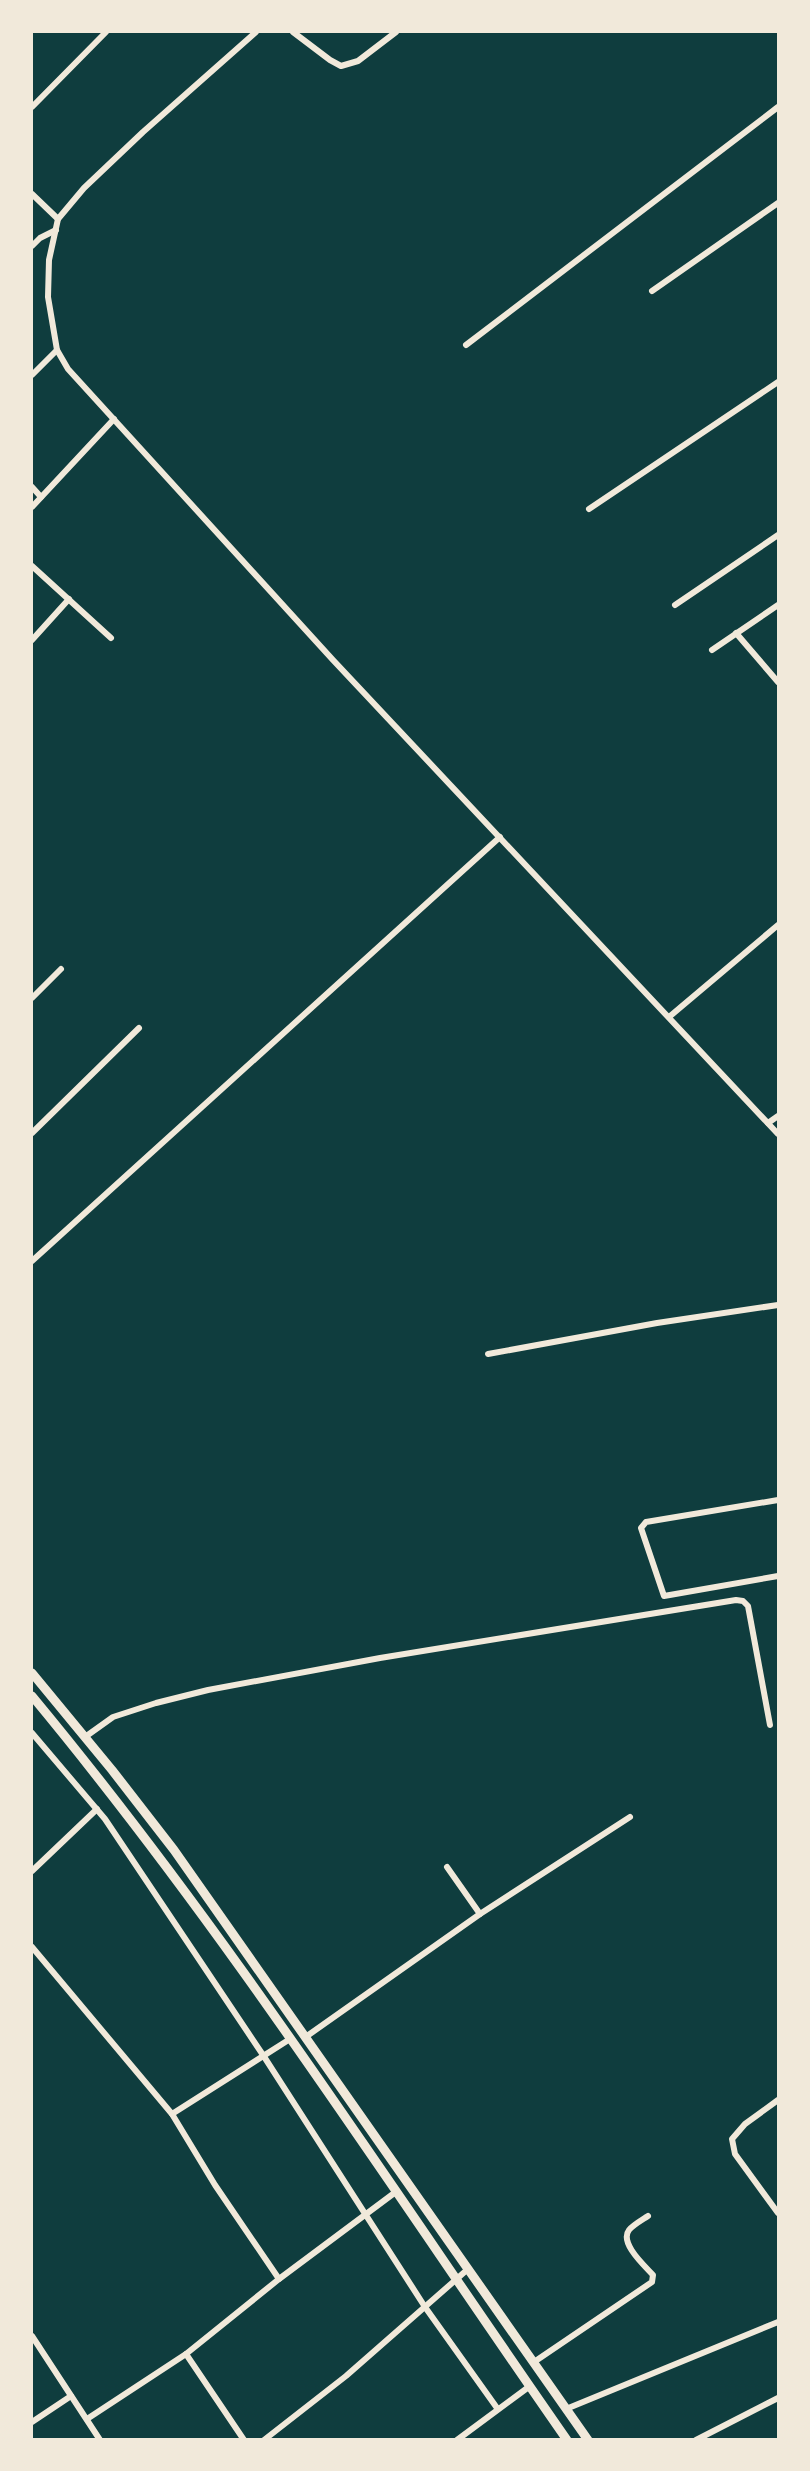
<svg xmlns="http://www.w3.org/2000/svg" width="810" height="2471" viewBox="0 0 810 2471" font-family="'PT Sans Narrow',sans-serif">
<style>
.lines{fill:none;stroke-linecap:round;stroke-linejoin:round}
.minor{stroke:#f1e9da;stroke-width:6}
.primary{stroke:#f1e9da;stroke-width:9}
</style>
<rect width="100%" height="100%" fill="#0f3d3e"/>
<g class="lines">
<g class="minor">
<path d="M256,32L143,132L84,188L58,219L49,260L48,297L57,350L68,369L333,660L778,1134"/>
<path d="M293,32L330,60L341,66L358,61L396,32"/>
<path d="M32,107L106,32"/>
<path d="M32,194L58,219"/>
<path d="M32,246L40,238L56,230"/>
<path d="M652,291L778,203"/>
<path d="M466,345L778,107"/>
<path d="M32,375L57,350"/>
<path d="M32,487L41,497"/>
<path d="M32,507L114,419"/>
<path d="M589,509L778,382"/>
<path d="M32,566L111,638"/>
<path d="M675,605L778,535"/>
<path d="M736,633L778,682"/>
<path d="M32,640L69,599"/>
<path d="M712,650L778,605"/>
<path d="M32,998L61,969"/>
<path d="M669,1017L778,925"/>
<path d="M768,1123L778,1116"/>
<path d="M32,1133L139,1028"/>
<path d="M32,1261L500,837"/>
<path d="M488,1354L657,1323L778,1305"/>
<path d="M778,1500L646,1522L641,1528L664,1596L778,1576"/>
<path d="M32,1733L105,1819L263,2055L425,2307L497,2408"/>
<path d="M85,1737L113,1717L156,1703L208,1690L380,1658L736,1600L743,1601L748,1606L770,1725"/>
<path d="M447,1867L480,1914"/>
<path d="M32,1871L97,1809"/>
<path d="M32,1947L172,2114L215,2185L279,2279"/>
<path d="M307,2036L480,1914L630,1817"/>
<path d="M778,2100L745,2124L732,2139L735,2154L778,2213"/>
<path d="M172,2114L290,2039"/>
<path d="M32,2336L100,2440"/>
<path d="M186,2354L244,2440"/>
<path d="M534,2362L652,2282L653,2275C645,2266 619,2243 629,2230C633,2225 642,2220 648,2216"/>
<path d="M566,2409L778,2322"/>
<path d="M87,2419L186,2354L279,2279L397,2191"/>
<path d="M32,2422L71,2396"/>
<path d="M264,2440L346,2376L468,2269"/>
<path d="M457,2440L530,2386"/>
<path d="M696,2440L778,2398"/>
</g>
<g class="primary">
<path d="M32,1673L112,1770L174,1850L588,2440"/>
<path d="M32,1696C227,1931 392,2189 567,2440"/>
</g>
</g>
<rect width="810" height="2471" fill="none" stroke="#f1e9da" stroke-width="66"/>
</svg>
